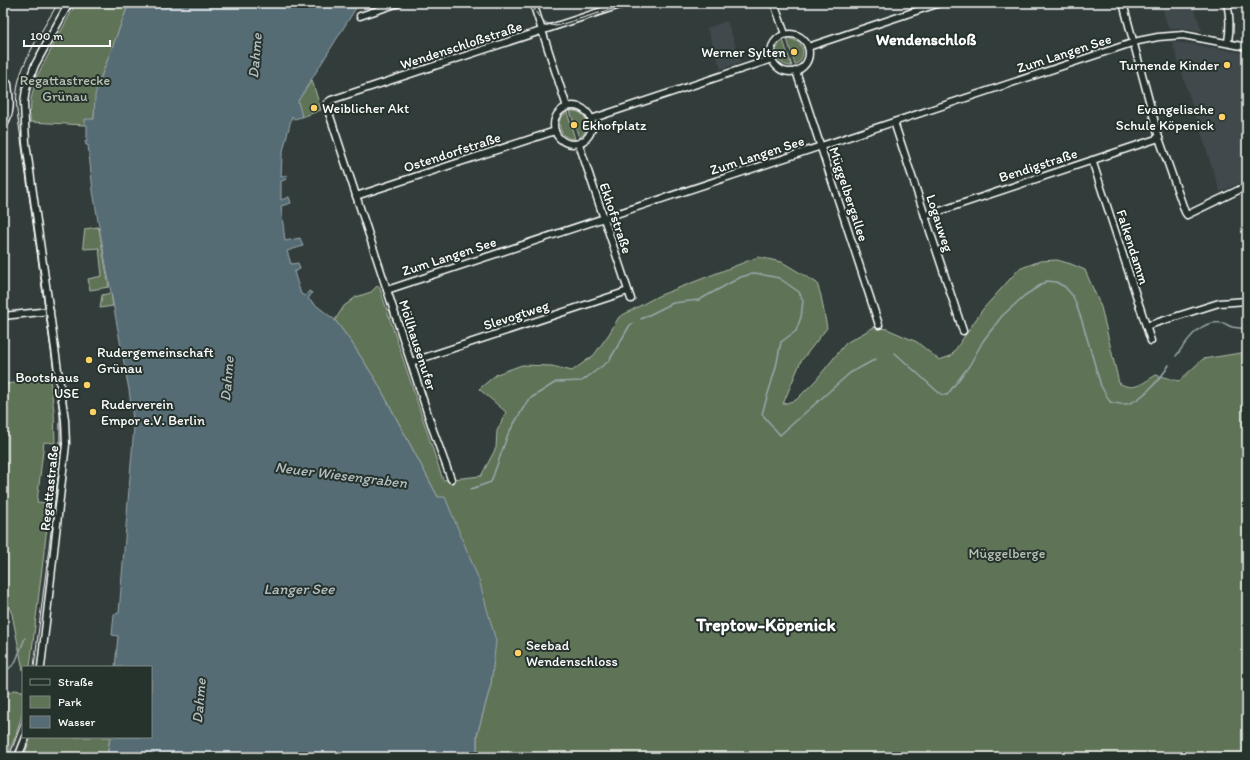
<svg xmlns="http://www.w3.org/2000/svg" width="1250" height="760" viewBox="0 0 1250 760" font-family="Itim,sans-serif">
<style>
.built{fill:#41494c}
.green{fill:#5f7356;stroke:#afb9aa}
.water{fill:#566c74;stroke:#9aa7ac}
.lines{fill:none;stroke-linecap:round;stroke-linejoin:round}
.stream{stroke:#9aa7ac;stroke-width:1.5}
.street-casing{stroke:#fff;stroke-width:9}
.street{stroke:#26332d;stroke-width:6}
.tram{stroke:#fff;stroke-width:1}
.poi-dot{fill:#ffd166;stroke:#26332d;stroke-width:1.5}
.labels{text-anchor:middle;stroke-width:4;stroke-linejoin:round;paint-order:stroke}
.street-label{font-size:14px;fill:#fff;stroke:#26332d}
.poi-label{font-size:14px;fill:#fff;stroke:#26332d;text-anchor:start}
.park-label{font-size:14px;fill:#b7c0b3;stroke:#26332d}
.water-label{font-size:15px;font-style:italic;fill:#b3bdc0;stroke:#26332d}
.quarter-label{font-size:16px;font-weight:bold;fill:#fff;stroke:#26332d}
.district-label{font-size:18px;font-weight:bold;fill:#fff;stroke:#26332d}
</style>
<rect width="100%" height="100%" fill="#323d3b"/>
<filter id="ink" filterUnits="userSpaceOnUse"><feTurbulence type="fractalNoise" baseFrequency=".025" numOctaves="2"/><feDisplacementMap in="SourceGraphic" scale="8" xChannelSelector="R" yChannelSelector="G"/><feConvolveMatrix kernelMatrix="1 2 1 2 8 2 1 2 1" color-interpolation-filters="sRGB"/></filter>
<g filter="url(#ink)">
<g class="built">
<path d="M1161,3H1192L1202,31L1183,28H1168Z"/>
<path d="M727,21L741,62L721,69L707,28Z"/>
<path d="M1172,42L1192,44L1247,54V180L1220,192Z"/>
</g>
<g class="green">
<path d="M76,3H129L98,85L95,104L94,119L85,121V125L30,122L31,99L37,76Z"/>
<path d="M787,39C803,38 809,57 795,65Z"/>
<path d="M783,40L792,66C776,66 771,49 783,40Z"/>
<path d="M312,80L321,110L302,117L297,102Z"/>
<path d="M570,111C587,109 593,129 579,138Z"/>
<path d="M567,112L575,139C563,139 558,130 560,118Z"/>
<path d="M97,227L99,229L109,287L90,290L88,279L102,276L99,248L84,249L83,244L85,229Z"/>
<path d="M758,257L782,262L817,283L821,296L827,328L801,361L783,404L796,400L816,380L846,343L874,327L887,329L917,342L939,360L951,356L983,309L1019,269L1040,261L1057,260L1071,264L1085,270L1101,307L1119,383C1135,392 1142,383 1156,375L1179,381L1203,359L1247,352V757H477V735L491,684L493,664L438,497L377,382L352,343L335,320L344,306L356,297L371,292L377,286H379L443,480L481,476L496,448L497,431L506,412L479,389L497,374L522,365L552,366L572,371L594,355L609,334L619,317L658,296Z"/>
<path d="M111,293L113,306L100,308L102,295Z"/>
<path d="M50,380L54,411L55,443L44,442L37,502L50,503L30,667H23V670L12,614L3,593V384Z"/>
<path d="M14,690L23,691V711L16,735L7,757H3V696Z"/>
<path d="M31,737H110L107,757H24Z"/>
</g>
<path class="water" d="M129,3H359L298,101L302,117L294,119L292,116L282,155L281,177L286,175L287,179L281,181V200L289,197L291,203L281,206L285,241L300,238L303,246L287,251L291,264L298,263L300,269L294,272L301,294L305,296L309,291L312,293L308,299L335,320L352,343L377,382L438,497H445L479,580L496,641L491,684L477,735V757H107L110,737H151V667H115L118,636L112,635L114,614L119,613L134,427L129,390L99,227L93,191L88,145H86L85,141H87V125H85V119H94L95,95L98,85Z"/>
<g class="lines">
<g class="stream">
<path d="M641,319L673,303L699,300L741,277L755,273L779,278L799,292L803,301L801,317L796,331L781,342L776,367L762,414L780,435L850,373L876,359"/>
<path d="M895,353L938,392L943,395H947L969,366L983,341L1002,316L1024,296L1047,281L1056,282L1065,287L1073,296L1082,321L1101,386L1110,402C1115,403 1121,405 1125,404C1139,404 1162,377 1169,365"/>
<path d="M1176,356C1187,341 1200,319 1223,323C1226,324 1229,326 1232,327C1237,328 1242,328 1247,329"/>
<path d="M471,489L491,482L508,434L528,400L556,382L582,381L609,361L630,325L633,323"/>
<path d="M3,674L15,663L25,638"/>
</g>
<g class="street-casing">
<g id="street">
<path d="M533,3L567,107"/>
<path d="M774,3L785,34"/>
<path d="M1123,3L1159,138L1185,212L1187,215L1247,186"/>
<path d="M1227,3C1230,16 1230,30 1228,42"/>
<path d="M360,16L399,3"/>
<circle cx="790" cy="53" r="19"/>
<path d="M808,47L940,3"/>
<path d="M796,71L879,325"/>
<path d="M3,80L8,84C10,102 12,110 3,127"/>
<circle cx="573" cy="125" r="19"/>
<path d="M591,119L772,59"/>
<path d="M894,122L963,331"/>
<path d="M579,144L631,299"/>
<path d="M1092,160L1151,341"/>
<path d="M356,196L555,131"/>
<path d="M925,216L1159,138"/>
<path d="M387,290L1138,41L1158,37L1183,35L1247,47"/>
<path d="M3,316L50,311"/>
<path d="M1146,326L1219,303L1247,301"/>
<path d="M411,362L628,291"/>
<path d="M451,479L433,430L328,110L327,103L331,100L626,3"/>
<path d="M41,667L66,444L65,420L26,143L24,103L26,89L35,65L69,3"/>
<path d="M18,757L26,737"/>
</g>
</g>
<use href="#street" class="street"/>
<g class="tram">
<path d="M532,3C537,16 541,24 556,26L632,3"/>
<path d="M34,667L60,460V414L18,118C16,106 16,95 18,84C23,59 45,26 58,3"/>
<path d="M9,757L23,719"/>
</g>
</g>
</g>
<g class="poi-dot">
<circle cx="794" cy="52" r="4"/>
<circle cx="1227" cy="65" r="4"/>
<circle cx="314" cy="108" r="4"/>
<circle cx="1222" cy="117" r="4"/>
<circle cx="574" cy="125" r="4"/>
<circle cx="89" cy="360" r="4"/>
<circle cx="87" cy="385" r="4"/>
<circle cx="93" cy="412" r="4"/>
<circle cx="518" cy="653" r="4"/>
</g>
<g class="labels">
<g class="street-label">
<text transform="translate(461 45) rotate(-18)" y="5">Wendenschloßstraße</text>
<text transform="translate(1064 53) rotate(-18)" y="5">Zum Langen See</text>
<text transform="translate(452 152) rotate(-18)" y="5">Ostendorfstraße</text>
<text transform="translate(757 155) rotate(-18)" y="5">Zum Langen See</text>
<text transform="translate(1038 165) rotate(-18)" y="5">Bendigstraße</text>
<text transform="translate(849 194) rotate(72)" y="5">Müggelbergallee</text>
<text transform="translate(616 218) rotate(71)" y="5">Ekhofstraße</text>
<text transform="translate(940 223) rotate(72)" y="5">Logauweg</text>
<text transform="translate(1133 247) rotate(72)" y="5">Falkendamm</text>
<text transform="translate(449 256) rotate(-18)" y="5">Zum Langen See</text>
<text transform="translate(516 315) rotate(-18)" y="5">Slevogtweg</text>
<text transform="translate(418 345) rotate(72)" y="5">Möllhausenufer</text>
<text transform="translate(49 488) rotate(-84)" y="5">Regattastraße</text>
</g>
<g class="poi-label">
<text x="786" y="57" text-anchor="end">Werner Sylten</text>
<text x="1219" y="70" text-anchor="end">Turnende Kinder</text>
<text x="322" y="113">Weiblicher Akt</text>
<text x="1214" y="114" text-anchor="end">Evangelische<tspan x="1214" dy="16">Schule Köpenick</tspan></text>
<text x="582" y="130">Ekhofplatz</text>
<text x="97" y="357">Rudergemeinschaft<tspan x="97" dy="16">Grünau</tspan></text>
<text x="79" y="382" text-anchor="end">Bootshaus<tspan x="79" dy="16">USE</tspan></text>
<text x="101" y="409">Ruderverein<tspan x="101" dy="16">Empor e.V. Berlin</tspan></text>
<text x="526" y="650">Seebad<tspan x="526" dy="16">Wendenschloss</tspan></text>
</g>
<g class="park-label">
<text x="65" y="85">Regattastrecke<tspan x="65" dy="16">Grünau</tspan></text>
<text x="1007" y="558">Müggelberge</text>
</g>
<g class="water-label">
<text transform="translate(255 56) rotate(-85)" y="5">Dahme</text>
<text transform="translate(227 379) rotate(-85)" y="5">Dahme</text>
<text transform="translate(341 475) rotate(7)" y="5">Neuer Wiesengraben</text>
<text x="299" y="594">Langer See</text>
<text transform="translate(199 701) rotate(-85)" y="5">Dahme</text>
</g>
<g class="quarter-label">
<text x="926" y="45">Wendenschloß</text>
</g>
<g class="district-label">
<text x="766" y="631">Treptow-Köpenick</text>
</g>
</g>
<rect width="1250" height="760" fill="none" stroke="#26332d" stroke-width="16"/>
<rect x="8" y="8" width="1234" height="744" fill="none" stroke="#fff" stroke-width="1.5" filter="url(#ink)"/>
<rect x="22" y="666" width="130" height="72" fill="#26332d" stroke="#7d8581"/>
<rect x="30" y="679" width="20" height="6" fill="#26332d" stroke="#7d8581"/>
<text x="58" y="686" font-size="12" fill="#ffffff">Straße</text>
<rect x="30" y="696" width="20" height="12" fill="#5f7356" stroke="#7d8581"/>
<text x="58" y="706" font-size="12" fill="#ffffff">Park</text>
<rect x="30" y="716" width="20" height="12" fill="#566c74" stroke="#7d8581"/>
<text x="58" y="726" font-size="12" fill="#ffffff">Wasser</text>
<path d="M24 40v6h86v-6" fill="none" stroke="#ffffff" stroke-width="2"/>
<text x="30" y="40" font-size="12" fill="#ffffff" stroke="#26332d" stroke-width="3" paint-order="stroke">100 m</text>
</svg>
